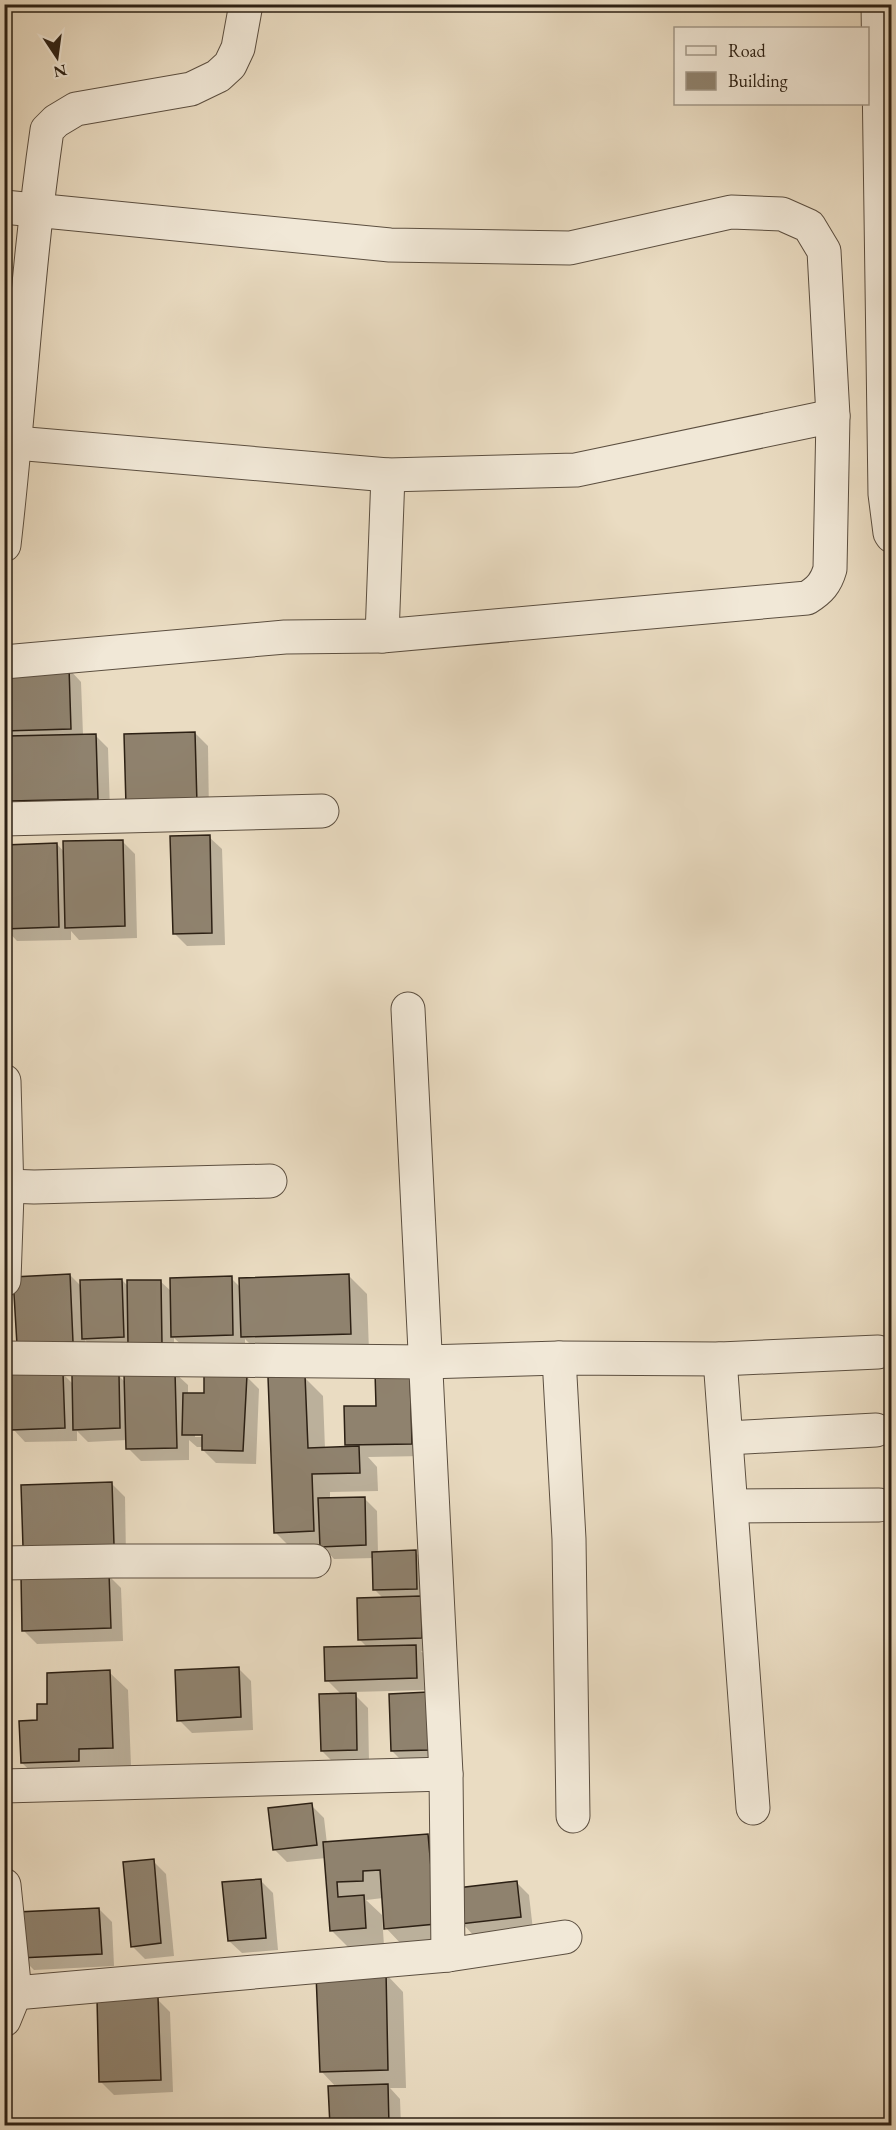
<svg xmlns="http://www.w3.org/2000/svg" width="896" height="2130" viewBox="0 0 896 2130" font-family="'EB Garamond',serif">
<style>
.shadow{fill:#0003;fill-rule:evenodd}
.building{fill:#8f826e;stroke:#2c2014;stroke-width:1.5}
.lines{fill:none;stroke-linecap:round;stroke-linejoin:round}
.minor-casing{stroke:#5c4f40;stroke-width:35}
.minor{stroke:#f1e8d7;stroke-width:33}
</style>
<rect width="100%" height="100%" fill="#eadcc2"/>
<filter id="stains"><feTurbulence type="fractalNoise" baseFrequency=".00333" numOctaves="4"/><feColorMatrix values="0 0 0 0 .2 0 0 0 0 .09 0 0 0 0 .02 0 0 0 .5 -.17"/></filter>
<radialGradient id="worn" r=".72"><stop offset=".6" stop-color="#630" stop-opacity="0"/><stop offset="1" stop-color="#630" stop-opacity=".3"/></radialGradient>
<g class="shadow">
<path d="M69,669L81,682L83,735H95L108,748L110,811L24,813L12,800L13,738L5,730Z"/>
<path d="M195,733L208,746L209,816L141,818Z"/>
<path d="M209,837L222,849L225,945L187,946L174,933Z"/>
<path d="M122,841L135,854L137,938L79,940L71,931V940L17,941L5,928L57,844L65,853Z"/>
<path d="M70,1275L82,1287L122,1280L129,1287L160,1281L172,1292L231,1278L241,1288L349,1276L367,1294L369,1352L261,1355L245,1339V1348L186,1349L174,1338V1356L96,1351L85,1340L86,1355L31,1357Z"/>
<path d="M175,1373L188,1385V1394L205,1395L246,1376L259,1389L256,1464L216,1463L203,1450V1447H197L189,1440V1460L141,1461L128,1448L127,1440L88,1442L77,1431V1441L25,1442L13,1429L63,1374L74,1385L119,1376L126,1383ZM195,1434H209V1437H195Z"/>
<path d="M409,1373L424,1456L368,1457L377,1467L378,1491L330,1492V1499L364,1498L377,1511L378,1553L415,1552L428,1565L434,1650L421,1651L429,1659V1690L352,1692L368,1708L369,1763L335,1764L322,1751L342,1695L327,1680L367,1647L359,1639L384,1599L375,1590L374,1558L334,1559L325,1549L294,1551L275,1532L304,1377L323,1396L325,1449L350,1448L346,1445Z"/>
<path d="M112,1484L125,1497L126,1557L23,1486Z"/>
<path d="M108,1575L121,1588L123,1641L37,1644L24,1631Z"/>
<path d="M238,1668L251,1681L253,1730L192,1733L179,1720Z"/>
<path d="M109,1672L128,1690L131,1766L41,1781L22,1763L39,1722L49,1705Z"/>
<path d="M427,1694L442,1762L405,1764L392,1751Z"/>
<path d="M311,1805L324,1818L327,1844L428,1835L446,1854L454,1942L404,1947L386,1928L383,1898L366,1900L382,1915L384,1946L350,1949L331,1930L326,1858L287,1862L275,1850Z"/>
<path d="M153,1861L166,1874L174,1956L145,1959L132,1946Z"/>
<path d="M260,1880L273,1893L278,1950L242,1953L229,1941Z"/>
<path d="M516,1882L529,1895L533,1930L474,1936L462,1923Z"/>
<path d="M99,1909L112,1922L114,1966L34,1970L21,1957Z"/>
<path d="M385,1973L403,1992L406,2088H390L400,2099L401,2126H331L337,2088L321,2071Z"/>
<path d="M157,1999L170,2012L173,2092L114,2095L101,2082Z"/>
</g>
<g class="building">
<path d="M69,667L71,729L4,731V670Z"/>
<path d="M195,732L197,804L126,806L124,734Z"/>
<path d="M96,734L98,799L10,801L8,736Z"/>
<path d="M210,835L212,933L173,934L170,836Z"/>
<path d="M123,840L125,926L65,928L63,841Z"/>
<path d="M57,843L59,927L4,929V845Z"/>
<path d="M70,1274L73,1342L17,1345L13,1277Z"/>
<path d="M349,1274L351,1334L241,1337L239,1278Z"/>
<path d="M232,1276L233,1335L171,1337L170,1278Z"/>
<path d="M122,1279L124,1337L82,1339L80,1280Z"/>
<path d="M127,1280H161L162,1344L128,1345Z"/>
<path d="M175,1371L177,1448L126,1449L124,1373Z"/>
<path d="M410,1371L412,1444L345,1445L344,1406H376L375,1372Z"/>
<path d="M63,1373L65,1428L11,1430L10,1374Z"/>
<path d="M204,1373L247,1375L243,1451L202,1450V1435H182L183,1393H204Z"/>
<path d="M119,1374L120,1428L73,1430L72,1375Z"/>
<path d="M305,1375L308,1448L359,1446L360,1473L312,1474L314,1531L274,1533L268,1377Z"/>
<path d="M112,1482L114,1545L23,1547L21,1485Z"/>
<path d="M365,1497L366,1545L320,1547L318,1498Z"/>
<path d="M416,1550L417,1589L373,1590L372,1552Z"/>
<path d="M109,1573L111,1628L22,1631L21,1576Z"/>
<path d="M421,1596L422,1638L358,1640L357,1598Z"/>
<path d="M416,1645L417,1678L325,1681L324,1647Z"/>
<path d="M239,1667L241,1717L177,1721L175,1670Z"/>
<path d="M110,1670L113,1748L79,1749V1761L21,1763L19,1721L37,1720V1704H47V1673Z"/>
<path d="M428,1692L430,1750L391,1751L389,1694Z"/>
<path d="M356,1693L357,1750L321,1751L319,1694Z"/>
<path d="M312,1803L317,1845L273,1850L268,1808Z"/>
<path d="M428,1834L436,1924L384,1929L380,1870L363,1871V1881L337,1882L338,1897L364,1895L366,1928L330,1931L323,1842Z"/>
<path d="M154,1859L161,1943L131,1947L123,1862Z"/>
<path d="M261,1879L266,1938L228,1941L222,1882Z"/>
<path d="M517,1881L521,1917L460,1924L457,1888Z"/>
<path d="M99,1908L102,1954L20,1958L17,1912Z"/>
<path d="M386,1971L388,2070L320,2072L316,1974Z"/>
<path d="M158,1997L161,2080L99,2082L97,1999Z"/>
<path d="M388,2084L389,2126H330L328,2086Z"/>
</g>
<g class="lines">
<g class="minor-casing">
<g id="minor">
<path d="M878,4L885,494L890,533L892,536"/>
<path d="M4,207L390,245L570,248L731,212L782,214L809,226L824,251L833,416L830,569C826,583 820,590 807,598L382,636L285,637L4,662"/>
<path d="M4,442L388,475L576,470L833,416"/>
<path d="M4,545C20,407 27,268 47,130L56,121L76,109L191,89L218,76L230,65L238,48L246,4"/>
<path d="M382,636L388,475"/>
<path d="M4,819L322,811"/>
<path d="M408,1009L446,1774L448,1955"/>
<path d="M4,1081L7,1194L4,1280"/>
<path d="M7,1186L34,1187L270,1181"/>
<path d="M4,1358L426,1362L559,1358L720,1359L878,1352"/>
<path d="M559,1358L569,1539L573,1816"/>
<path d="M720,1359L753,1808"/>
<path d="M727,1438L876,1430"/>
<path d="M732,1506L879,1505"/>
<path d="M4,1563L113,1561H314"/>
<path d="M4,1786L446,1774"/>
<path d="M4,1885L15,1993L4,2020"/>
<path d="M15,1993L448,1955L565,1937"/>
</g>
</g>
<use href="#minor" class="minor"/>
</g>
<rect width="896" height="2130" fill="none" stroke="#eadcc2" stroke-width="24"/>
<rect x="6" y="6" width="884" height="2118" fill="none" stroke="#2c2014" stroke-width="3"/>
<rect x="12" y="12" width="872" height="2106" fill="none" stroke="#2c2014" stroke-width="1.5"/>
<rect x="674" y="27" width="195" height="78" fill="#f1e8d7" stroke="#a29889" stroke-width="1.5"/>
<rect x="686" y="46" width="30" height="9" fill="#f1e8d7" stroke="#a29889" stroke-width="1.5"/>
<text x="728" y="57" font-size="18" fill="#2c2014">Road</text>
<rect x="686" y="72" width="30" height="18" fill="#8f826e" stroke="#a29889" stroke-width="1.5"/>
<text x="728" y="87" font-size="18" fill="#2c2014">Building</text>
<g transform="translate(57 57) rotate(167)" stroke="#f1e8d7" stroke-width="4.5" paint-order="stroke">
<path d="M0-4.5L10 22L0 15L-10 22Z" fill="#2c2014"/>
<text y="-9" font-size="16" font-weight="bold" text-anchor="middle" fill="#2c2014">N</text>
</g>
<rect width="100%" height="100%" filter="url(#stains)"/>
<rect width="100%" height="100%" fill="url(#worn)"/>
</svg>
